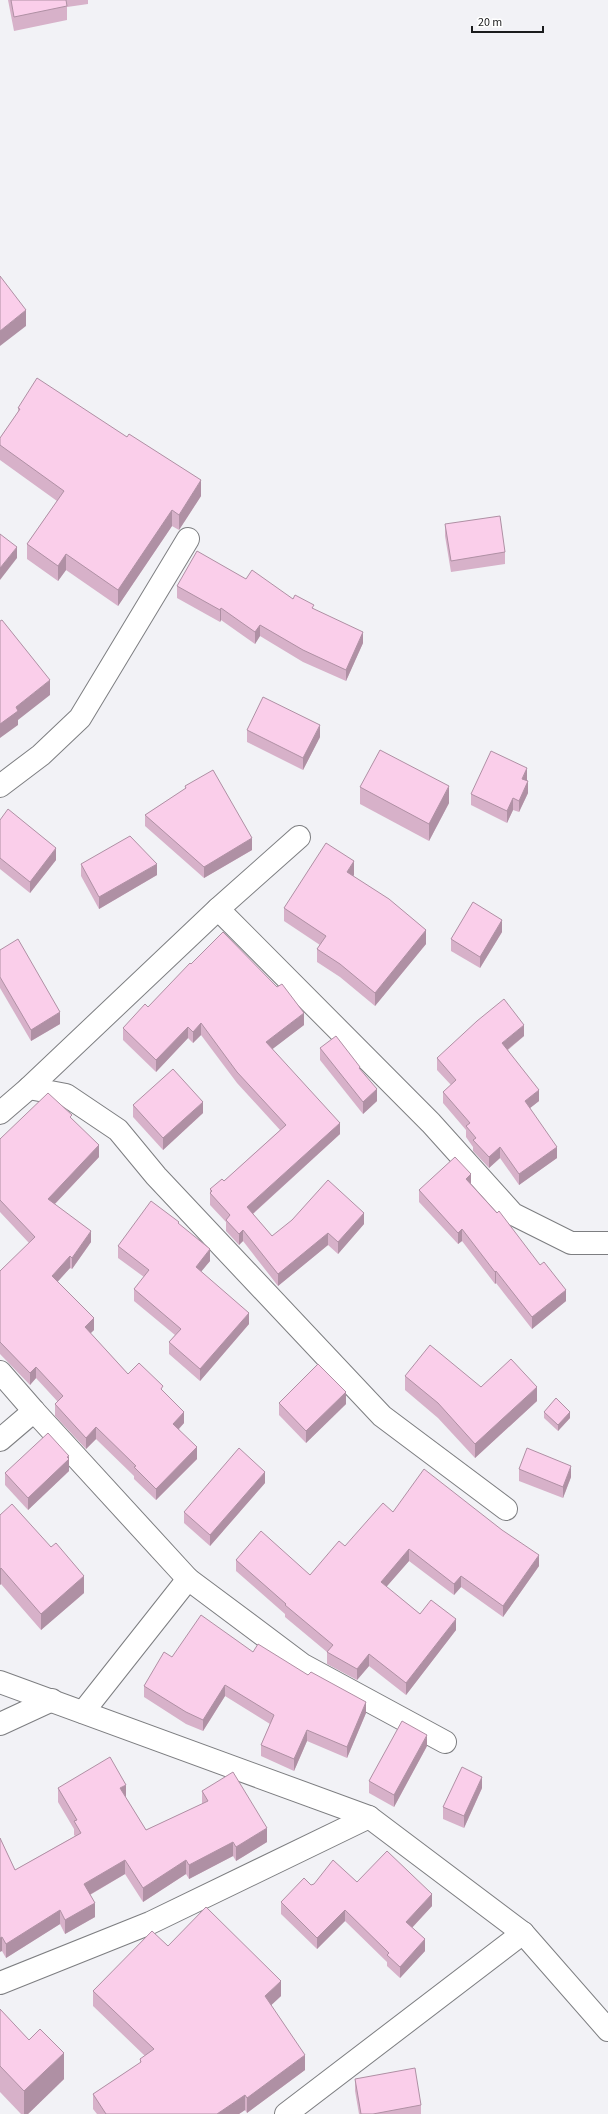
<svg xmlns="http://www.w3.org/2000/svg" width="608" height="2114" viewBox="0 0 608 2114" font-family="'Source Sans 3',sans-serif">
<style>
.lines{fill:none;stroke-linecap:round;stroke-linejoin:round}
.street-casing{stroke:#7d7e81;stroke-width:24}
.street{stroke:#fff;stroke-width:22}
.wall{fill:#d7b1c9}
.shaded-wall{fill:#af90a4}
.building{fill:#faceea;stroke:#af90a4}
</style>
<rect width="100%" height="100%" fill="#f2f2f6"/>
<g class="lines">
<g class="street-casing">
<g id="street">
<path d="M0,786L41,755L80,718L188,539"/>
<path d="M218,909L431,1123L513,1214L571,1243H608"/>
<path d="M29,1088L66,1095L118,1130L156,1176L382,1416L506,1509"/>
<path d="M0,1113L29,1088L218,909L299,837"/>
<path d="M0,1372L34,1411L188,1579L303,1665L445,1742"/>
<path d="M0,1440L34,1411"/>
<path d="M0,1682L369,1817L523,1933L608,2030"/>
<path d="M83,1712L188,1579"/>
<path d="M0,1724L52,1700"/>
<path d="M0,1983L150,1923L369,1817"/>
<path d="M286,2114L523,1933"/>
</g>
</g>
<use href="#street" class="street"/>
</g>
<g class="wall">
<path d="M8,0H88V4L67,7V20L14,31Z"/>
<path d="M18,408L201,496L179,530L172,526L118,606L66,570L58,581L27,559V544L57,501L0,460V438L18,412Z"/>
<path d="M445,524L505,552V564L451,572L445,536Z"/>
<path d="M246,579L293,599L314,609L363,643L346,681L303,662L260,636L255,644L221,620L220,622L177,598V586Z"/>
<path d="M247,730L320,737L303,770L247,742Z"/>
<path d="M527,780V781L528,793L519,812L513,810L507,823L471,805V794Z"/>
<path d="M185,786L252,850L204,878L145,826V815L185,789Z"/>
<path d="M360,787L449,803L429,841L360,804Z"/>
<path d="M0,820L56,860L30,893L0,869Z"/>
<path d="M81,864L157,875L99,909L81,876Z"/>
<path d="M354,875L353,876L426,944L375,1006L340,977L317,962V949L320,945L284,921V908Z"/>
<path d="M502,932L480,968L451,951V939Z"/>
<path d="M0,950L60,1024L31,1041L0,988Z"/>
<path d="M191,964L304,1025L272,1049L340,1134L253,1214L272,1236L364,1224L338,1254L328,1245L278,1286L243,1241L239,1245L226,1231V1222L210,1205V1189L224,1181L280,1130L237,1083L201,1035L193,1043L188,1038L156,1072L123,1040V1028L148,1007Z"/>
<path d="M524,1036L508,1050L539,1101L530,1108L557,1158L519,1185L500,1158L489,1168L473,1151V1147L466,1137V1130L443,1103V1092L451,1085L437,1070V1058Z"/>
<path d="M320,1048L360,1069L377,1101L363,1114L320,1060Z"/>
<path d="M133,1105L203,1113L163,1150L133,1117Z"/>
<path d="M72,1120L99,1157L55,1204L91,1242L72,1269L70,1268L57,1282L94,1330L90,1333L128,1374L163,1391L184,1423L179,1429L197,1459L156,1500L134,1479V1476L96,1439L86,1449L55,1416V1404L58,1402L36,1378L30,1385L0,1354V1272L29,1243L0,1212V1139Z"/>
<path d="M471,1184L566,1301L532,1329L496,1283L495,1284L462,1241L458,1244L419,1202V1190Z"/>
<path d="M179,1224L210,1261L201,1271L249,1324L200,1381L169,1354V1342L175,1335L134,1301V1289L144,1277L118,1258V1246Z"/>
<path d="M405,1376L481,1387L537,1401L475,1458L438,1418L405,1390Z"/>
<path d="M279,1403L346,1404L306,1443L279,1415Z"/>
<path d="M544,1412L570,1418L558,1431L544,1418Z"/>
<path d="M69,1459V1471L28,1510L5,1485V1473Z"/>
<path d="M519,1469L571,1477L563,1498L519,1481Z"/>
<path d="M265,1483L210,1546L184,1523V1512Z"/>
<path d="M393,1512L539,1566L503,1617L461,1587L454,1595L409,1561L386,1587L420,1614L456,1630L406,1695L369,1666L357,1680L327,1664V1652L285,1617V1614L236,1571V1560L310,1575L345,1546Z"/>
<path d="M0,1515L51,1547L84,1593L41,1630L1,1584L0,1585Z"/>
<path d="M253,1652L366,1713L347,1758L307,1741L294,1771L261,1756V1745L270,1724L225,1696L203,1731L186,1724L144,1697V1686L172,1657Z"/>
<path d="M427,1746L394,1807L369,1793V1781Z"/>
<path d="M58,1788L126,1798L146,1830L202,1804V1791L267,1842L236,1861L233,1856L189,1879L186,1874L143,1902L125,1874L90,1895L95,1917L65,1934L60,1924L6,1958L2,1951L0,1838L15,1870L75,1836L74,1835V1829L58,1802Z"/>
<path d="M482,1788L464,1828L443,1819V1807Z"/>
<path d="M357,1882L432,1906L412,1928L425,1951L400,1978L387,1966V1962L345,1921L317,1949L281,1914V1902L311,1885Z"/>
<path d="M168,1946L281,1996L271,2005L305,2070L247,2113L245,2110L239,2114H97L93,2109V2094L140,2063V2059L145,2056L93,2006V1991Z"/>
<path d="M0,2009L64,2079L28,2114H21L0,2092Z"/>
<path d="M355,2079L421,2105V2114H359L355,2091Z"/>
</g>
<g class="shaded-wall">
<path d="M26,310V326L0,346V331Z"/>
<path d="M201,480V496L179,530V515Z"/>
<path d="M172,510V526L118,606V590Z"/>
<path d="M17,547V558L0,580V568Z"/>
<path d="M66,554V570L58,581V566Z"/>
<path d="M221,608V620L220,622V610Z"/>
<path d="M260,625V636L255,644V632Z"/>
<path d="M363,632V643L346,681V670Z"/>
<path d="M50,680V695L18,720V725L0,738V724L16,707Z"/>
<path d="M320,725V737L303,770V758Z"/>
<path d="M527,768V780L522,790V779Z"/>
<path d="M528,781V793L519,812V801Z"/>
<path d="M449,786V803L429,841V824Z"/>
<path d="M513,798V810L507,823V811Z"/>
<path d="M252,838V850L204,878V867Z"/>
<path d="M56,848V860L30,893V882Z"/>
<path d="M354,861V875L347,885V872Z"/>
<path d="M157,864V875L99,909V897Z"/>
<path d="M502,920V932L480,968V957Z"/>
<path d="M426,930V944L375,1006V993Z"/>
<path d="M60,1012V1024L31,1041V1030Z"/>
<path d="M304,1013V1025L266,1054V1042Z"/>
<path d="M201,1023V1035L193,1043V1032Z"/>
<path d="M524,1025V1036L502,1054V1043Z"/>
<path d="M188,1027V1038L156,1072V1060Z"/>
<path d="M377,1089V1101L363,1114V1102Z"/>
<path d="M539,1090V1101L525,1112V1101Z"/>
<path d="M203,1102V1113L163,1150V1138Z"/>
<path d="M340,1123V1134L247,1219V1207Z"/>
<path d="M99,1145V1157L48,1211V1199Z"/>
<path d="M500,1147V1158L489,1168V1157Z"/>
<path d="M557,1147V1158L519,1185V1174Z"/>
<path d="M471,1174V1186L466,1179Z"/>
<path d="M364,1213V1224L338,1254V1242Z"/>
<path d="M462,1229V1241L458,1244V1233Z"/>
<path d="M243,1230V1241L239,1245V1234Z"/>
<path d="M91,1231V1242L72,1269V1258Z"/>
<path d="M328,1233V1245L278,1286V1274Z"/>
<path d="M210,1249V1261L196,1278V1267Z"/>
<path d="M70,1256V1268L52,1288V1276Z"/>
<path d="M496,1271V1283L495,1284V1272Z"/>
<path d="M566,1290V1301L532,1329V1317Z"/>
<path d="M249,1313V1324L200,1381V1369Z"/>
<path d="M94,1318V1330L85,1339V1327Z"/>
<path d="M36,1367V1378L30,1385V1373Z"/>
<path d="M537,1387V1401L475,1458V1444Z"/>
<path d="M346,1392V1404L306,1443V1431Z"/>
<path d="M184,1412V1423L173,1435V1424Z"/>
<path d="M570,1412V1418L558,1431V1425Z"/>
<path d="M96,1427V1439L86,1449V1438Z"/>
<path d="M197,1447V1459L156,1500V1489Z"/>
<path d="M69,1456V1471L28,1510V1498Z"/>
<path d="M571,1466V1477L563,1498V1487Z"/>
<path d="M265,1472V1483L210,1546V1535Z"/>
<path d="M409,1549V1561L381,1593V1582Z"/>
<path d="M539,1555V1566L503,1617V1606Z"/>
<path d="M1,1568V1584L0,1585V1569Z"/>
<path d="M84,1576V1593L41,1630V1614Z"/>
<path d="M461,1576V1587L454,1595V1584Z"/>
<path d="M456,1619V1630L406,1695V1683Z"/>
<path d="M369,1654V1666L357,1680V1669Z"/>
<path d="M225,1685V1696L203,1731V1720Z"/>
<path d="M366,1702V1713L347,1758V1747Z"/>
<path d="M307,1730V1741L294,1771V1759Z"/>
<path d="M427,1735V1746L394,1807V1795Z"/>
<path d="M482,1777V1788L464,1828V1816Z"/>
<path d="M126,1785V1798L120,1788Z"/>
<path d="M267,1828V1842L236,1861V1847Z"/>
<path d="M233,1842V1856L189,1879V1865Z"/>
<path d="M125,1860V1874L84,1898V1884Z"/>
<path d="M186,1860V1874L143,1902V1888Z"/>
<path d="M432,1894V1906L406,1934V1922Z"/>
<path d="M95,1903V1917L65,1934V1920Z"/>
<path d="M60,1910V1924L6,1958V1944Z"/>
<path d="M345,1910V1921L317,1949V1938Z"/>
<path d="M2,1937V1951L0,1952V1938Z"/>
<path d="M425,1939V1951L400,1978V1967Z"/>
<path d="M281,1981V1996L265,2011V1996Z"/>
<path d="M64,2053V2079L28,2114H24V2091Z"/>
<path d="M305,2055V2070L247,2113V2098Z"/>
<path d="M245,2095V2110L239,2114H217Z"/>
</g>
<g class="building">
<path d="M11,0H66L67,6L14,17Z"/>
<path d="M0,276L26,310L0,331Z"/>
<path d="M37,378L127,437L129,434L201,480L179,515L172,510L118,590L66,554L58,566L27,544L64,491L0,445V438L20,409L18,408Z"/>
<path d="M500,516L505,552L451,561L445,524Z"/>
<path d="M0,534L17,547L0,568Z"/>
<path d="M197,551L246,579L252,570L293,599L295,595L314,605L312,608L363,632L346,670L303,650L260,625L255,632L221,608L220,610L177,586Z"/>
<path d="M2,620L50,680L16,707L18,711L0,724V621Z"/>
<path d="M263,697L320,725L303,758L247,730Z"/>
<path d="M380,750L449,786L429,824L360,787Z"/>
<path d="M491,751L527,768L522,779L528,781L519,801L513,798L507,811L471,794Z"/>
<path d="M213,770L252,838L204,867L145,815L186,788L185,786Z"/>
<path d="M8,809L56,848L30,882L0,858V820Z"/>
<path d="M130,836L157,864L99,897L81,864Z"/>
<path d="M326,843L354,861L347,872L389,899L426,930L375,993L340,964L317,949L326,936L284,908Z"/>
<path d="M473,902L502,920L480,957L451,939Z"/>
<path d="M223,932L277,987L282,984L304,1013L266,1042L340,1123L247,1207L272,1236L292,1220L328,1180L364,1213L338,1242L328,1233L278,1274L243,1230L239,1234L226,1220L230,1215L210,1193L212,1191L210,1189L222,1179L224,1181L286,1125L237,1072L201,1023L193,1032L188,1027L156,1060L123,1028L145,1004L148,1007L190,963L191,964Z"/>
<path d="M18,939L60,1012L31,1030L0,977V950Z"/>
<path d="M504,999L524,1025L502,1043L539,1090L525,1101L557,1147L519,1174L500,1147L489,1157L473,1140L476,1138L466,1126L470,1123L443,1092L456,1080L437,1058L477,1021Z"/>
<path d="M336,1036L360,1067L359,1068L377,1089L363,1102L320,1048Z"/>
<path d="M173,1069L203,1102L163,1138L133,1105Z"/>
<path d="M48,1093L72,1115L70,1117L99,1145L48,1199L91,1231L72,1258L70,1256L52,1276L94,1318L85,1327L128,1374L139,1363L163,1386L161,1389L184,1412L173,1424L197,1447L156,1489L134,1467L136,1466L96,1427L86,1438L55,1404L63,1396L36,1367L30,1373L0,1342V1271L35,1237L0,1200V1139Z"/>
<path d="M455,1157L471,1174L466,1179L497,1213L499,1211L540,1265L544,1262L566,1290L532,1317L496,1271L495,1272L462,1229L458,1233L419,1190Z"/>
<path d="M151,1201L179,1222L178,1223L210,1249L196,1267L249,1313L200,1369L169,1342L181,1329L134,1289L149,1270L118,1246Z"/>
<path d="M430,1345L481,1387L511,1359L537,1387L475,1444L438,1403L405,1376Z"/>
<path d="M318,1364L346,1392L306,1431L279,1403Z"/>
<path d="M556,1398L570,1412L558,1425L544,1412Z"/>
<path d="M48,1433L69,1456L67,1457L69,1459L28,1498L5,1473Z"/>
<path d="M239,1448L265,1472L210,1535L184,1512Z"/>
<path d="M527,1448L571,1466L563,1487L519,1469Z"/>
<path d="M424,1469L502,1530L539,1555L503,1606L461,1576L454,1584L409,1549L381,1582L420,1614L431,1600L456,1619L406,1683L369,1654L357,1669L327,1652L333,1645L285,1605L286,1604L236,1560L261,1531L310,1575L339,1541L345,1546L383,1503L393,1512Z"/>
<path d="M12,1504L51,1547L56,1543L84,1576L41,1614L1,1568L0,1569V1515Z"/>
<path d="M201,1615L253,1652L258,1644L308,1675L311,1672L366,1702L347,1747L307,1730L294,1759L261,1745L274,1715L225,1685L203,1720L186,1712L144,1686L164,1652L172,1657Z"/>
<path d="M402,1721L427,1735L394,1795L369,1781Z"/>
<path d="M110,1757L126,1785L120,1788L146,1830L208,1801L202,1791L233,1772L267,1828L236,1847L233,1842L189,1865L186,1860L143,1888L125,1860L84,1884L95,1903L65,1920L60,1910L6,1944L2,1937L0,1938V1838L15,1870L81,1833L74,1821L77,1820L58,1788Z"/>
<path d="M462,1767L482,1777L464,1816L443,1807Z"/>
<path d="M387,1851L432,1894L406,1922L425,1939L400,1967L387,1955L389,1953L345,1910L317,1938L281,1902L304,1878L311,1885L314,1884L333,1860L357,1882Z"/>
<path d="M206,1907L281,1981L265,1996L305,2055L247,2098L245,2095L217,2114H106L93,2094L141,2062L140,2059L154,2049L93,1991L152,1931L168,1946Z"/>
<path d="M0,2009L29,2040L40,2029L64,2053L24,2091L0,2066Z"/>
<path d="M415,2068L421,2105L373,2114H361L355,2079Z"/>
</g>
<path d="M472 26v6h71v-6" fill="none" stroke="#1b1c1d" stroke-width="2"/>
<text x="478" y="26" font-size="12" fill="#1b1c1d" stroke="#ffffff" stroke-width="3" paint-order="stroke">20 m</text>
</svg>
